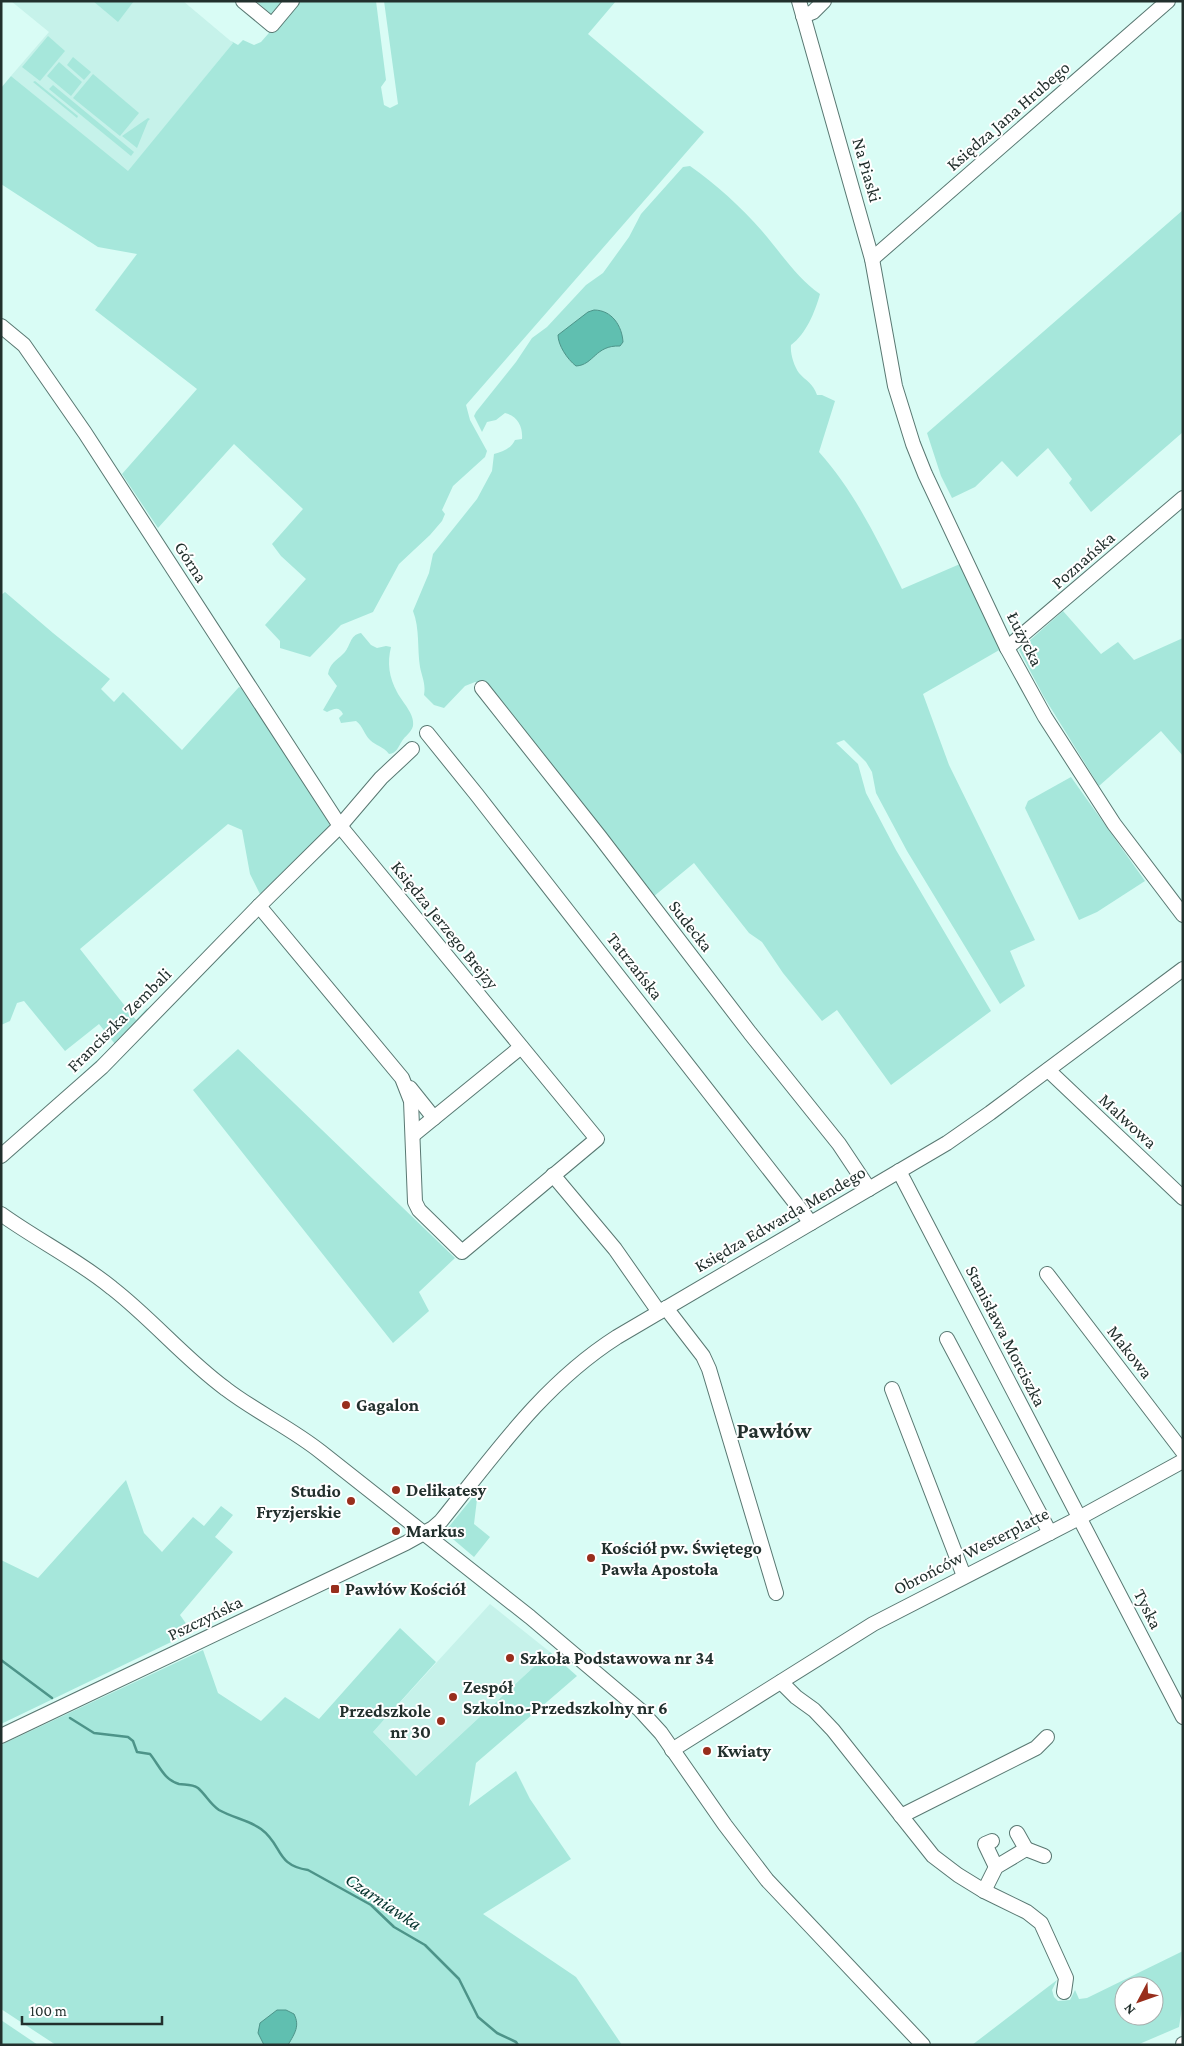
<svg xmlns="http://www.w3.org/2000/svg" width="1184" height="2046" viewBox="0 0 1184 2046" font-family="'Crimson Pro',serif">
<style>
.built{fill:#c6f2ea}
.green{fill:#a6e7db;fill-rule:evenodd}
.water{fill:#60bfb0;stroke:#4d9489}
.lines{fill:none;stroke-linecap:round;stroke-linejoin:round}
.stream{stroke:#4d9489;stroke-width:2.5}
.minor-casing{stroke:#597872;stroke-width:16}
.minor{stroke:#fff;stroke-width:14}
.poi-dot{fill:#982e1c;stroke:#fff;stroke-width:2}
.labels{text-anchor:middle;stroke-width:4;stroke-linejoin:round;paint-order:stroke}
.street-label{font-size:18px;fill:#22302d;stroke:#fff}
.poi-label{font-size:18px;font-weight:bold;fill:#22302d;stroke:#fff;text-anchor:start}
.water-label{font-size:19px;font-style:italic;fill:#05342e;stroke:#fff}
.district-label{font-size:22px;font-weight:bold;fill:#22302d;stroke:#fff}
</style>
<rect width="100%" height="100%" fill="#d9fcf5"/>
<g class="built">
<path d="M11,1H183L233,43L128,172L11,76L49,32Z"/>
<path d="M490,1604L550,1652L416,1776L373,1732Z"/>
</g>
<g class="green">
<path d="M93,1H134L118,22Z"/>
<path d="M256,1H289L276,13L271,14Z"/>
<path d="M297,1H376L386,80L381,87L384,105L390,108L398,104L384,1H616L588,34L704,132L466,405L470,420L487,451L485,457L453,486L442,510L445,514L442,521L430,535L399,564L373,612L341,625L310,657L280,648V641L265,625L306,579L281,556L272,544L303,509L234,444L158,528L122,474L197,389L95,310L137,254L98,247L1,184V88L11,76L128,171L233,43L231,41L238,45L243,40L254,45L261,42Z"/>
<path d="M48,36L65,51L40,81L22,67Z"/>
<path d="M73,57L91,72L84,80L67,65Z"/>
<path d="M59,62L82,82L71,96L47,76Z"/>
<path d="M93,74L139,113L120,136L73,98Z"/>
<path d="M35,81L78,116L77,118L33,82Z"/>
<path d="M53,85L134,152L131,156L49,89Z"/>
<path d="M148,118L150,119L148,121L137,148L122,136Z"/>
<path d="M690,166C716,184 741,207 762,231C780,252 797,278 820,294C815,312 806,334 791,345C790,353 794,366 799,373C806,381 813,383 817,395H822L835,401L819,452C855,492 878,541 902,589L960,564L1001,649L923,694L949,765L1035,940L1010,951L1025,986L1000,1004L907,851L876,793L872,772L866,762L844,740L836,743L858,764L866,793L896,850L991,1011L891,1085L837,1010L822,1021L783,973L762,942L749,933L694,863L653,897L481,684L475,682L465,686L444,708L434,705L424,695C426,684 422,677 420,667C417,649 420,629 413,611L429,573L433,554L477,499L492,471L494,454C502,452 511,449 515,440L522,439C523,427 518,416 505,413L496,420L487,422L482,432L474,416L476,412L516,362L532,338L547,327L586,285L603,273L629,237L641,214L683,167Z"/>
<path d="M1183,210V432L1091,512L1069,483L1072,479L1048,448L1017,477L1002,461L975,487L952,498L941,476L927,433Z"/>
<path d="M5,592L53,633L110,679L101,689L114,702L123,692L182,750L239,687L243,689L330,819L329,829L260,894L250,874L242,830L228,824L80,949L136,1020L147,1008L150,1011L86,1075L83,1073L115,1044L99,1024L65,1051L24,1001L17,1003L10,1021L1,1025V595Z"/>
<path d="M1063,611L1101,654L1118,642L1134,660L1183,638V756L1161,731L1099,786L1044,697L1019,650Z"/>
<path d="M361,633L371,645L377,648L386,646L391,647C387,663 389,677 397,692C402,702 415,714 413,726C411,733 405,736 402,741C398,747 397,753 389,754C383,746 376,746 370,740C364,734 363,726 356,721L341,723L339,718L343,714C339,706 334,709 327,712L323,710L337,686L328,674C330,663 336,661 343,654C351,647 349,635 361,633Z"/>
<path d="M1071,777L1145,881L1097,912L1079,920L1025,808L1028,801Z"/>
<path d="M238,1049L455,1258L419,1292L429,1311L393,1343L193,1090Z"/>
<path d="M126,1480L144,1533L162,1552L193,1517L204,1526L221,1506L233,1515L215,1537L233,1552L180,1615L192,1632L1,1724V1560L38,1578Z"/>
<path d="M478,1491L474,1524L490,1537L474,1557L447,1534V1529Z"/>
<path d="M400,1628L436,1662L373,1732L416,1776L550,1652L577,1676L476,1763L469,1806L516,1771L530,1799L571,1859L483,1914L576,1977L622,2045H56L1,2009V1745L203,1650L218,1693L261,1721L285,1697L319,1719Z"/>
<path d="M1183,1951V2002L1179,2027L1137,2045H972L1057,1980L1052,1990L1054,1997L1058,2001L1070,2000L1075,1990L1079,1999L1087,1998ZM1124,1986H1154V2016H1124Z"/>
<path d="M1,2020L38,2045H1Z"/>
</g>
<g class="water">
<path d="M594,310C612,310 622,326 623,342L620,346C595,345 594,365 576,366C567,359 558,345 558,335L588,312Z"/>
<path d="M277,2010H286L294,2014C300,2026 295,2033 288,2045H264L258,2033L260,2023Z"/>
</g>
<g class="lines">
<g class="stream">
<path d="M1,1660L52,1698"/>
<path d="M70,1718L94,1733L128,1737L133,1741L137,1752L150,1754C159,1765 164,1780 179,1784C186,1785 192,1784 198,1788C206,1795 210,1804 219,1810C233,1818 249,1820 261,1829C283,1845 275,1865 308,1870L371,1905L394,1927L425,1945L459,1979L478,2017L497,2033L516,2042L518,2045"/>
</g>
<g class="minor-casing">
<g id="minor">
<path d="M243,1L272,25L292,1"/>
<path d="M799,1L872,259L895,386L913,444L925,474L1007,648L1045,717L1114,824L1183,915"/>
<path d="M803,16L813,12L824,1"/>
<path d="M872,259L1168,1"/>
<path d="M1,326L24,345L85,433L340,826L597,1139L462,1252L419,1210L415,1202L411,1101L402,1078L259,906"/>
<path d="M1007,648L1183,498"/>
<path d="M482,688L600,837L750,1033L839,1144L869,1189"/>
<path d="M427,733L477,795L811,1223"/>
<path d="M1048,1070L1183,1198"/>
<path d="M410,1088L434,1118"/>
<path d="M413,1135L521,1047"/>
<path d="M1,1156L102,1067L259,906L340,826L381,778L412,749"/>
<path d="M899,1171L1183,1717"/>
<path d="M553,1175L615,1249L659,1312"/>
<path d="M1,1214C37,1240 78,1260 112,1288C152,1319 185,1359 226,1389C256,1412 291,1428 321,1452L530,1617L640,1710L661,1733L725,1825L767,1880L923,2045"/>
<path d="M1047,1274L1183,1452"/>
<path d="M666,1308L703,1356L709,1369L776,1593"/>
<path d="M947,1339L1050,1533"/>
<path d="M892,1389L964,1576"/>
<path d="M781,1682L796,1697L814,1710L833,1730L933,1856L958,1875L984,1891L1027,1912L1041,1923L1066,1978L1064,1992"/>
<path d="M1,1736L406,1543L433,1528L441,1521C495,1454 542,1385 617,1337L947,1143L990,1113L1183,969"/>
<path d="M672,1750L873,1624L1079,1518L1183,1461"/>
<path d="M901,1816L1036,1748L1047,1737"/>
<path d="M992,1841L985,1844L996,1867"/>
<path d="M1026,1849L1044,1856"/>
<path d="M984,1891L996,1867L1026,1849L1017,1833"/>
<path d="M1183,2045V2044"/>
</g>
</g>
<use href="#minor" class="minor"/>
</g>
<g class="poi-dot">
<circle cx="346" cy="1405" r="5"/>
<circle cx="396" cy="1490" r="5"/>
<circle cx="351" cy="1501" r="5"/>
<circle cx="396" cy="1531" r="5"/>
<circle cx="591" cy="1558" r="5"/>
<rect x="330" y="1584" width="10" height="10" rx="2.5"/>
<circle cx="510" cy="1658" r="5"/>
<circle cx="453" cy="1697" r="5"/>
<circle cx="441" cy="1721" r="5"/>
<circle cx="707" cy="1751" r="5"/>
</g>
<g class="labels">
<g class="street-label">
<text transform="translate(1008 116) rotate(-41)" y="6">Księdza Jana Hrubego</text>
<text transform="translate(867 170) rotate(74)" y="6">Na Piaski</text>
<text transform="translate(1083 560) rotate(-41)" y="6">Poznańska</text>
<text transform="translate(191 562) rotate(57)" y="6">Górna</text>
<text transform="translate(1025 639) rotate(63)" y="6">Łużycka</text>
<text transform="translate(445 925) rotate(51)" y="6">Księdza Jerzego Brejzy</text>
<text transform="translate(691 926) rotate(52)" y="6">Sudecka</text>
<text transform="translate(635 966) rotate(52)" y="6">Tatrzańska</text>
<text transform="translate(119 1020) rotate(-45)" y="6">Franciszka Zembali</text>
<text transform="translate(1128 1121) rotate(43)" y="6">Malwowa</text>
<text transform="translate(780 1219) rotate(-30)" y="6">Księdza Edwarda Mendego</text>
<text transform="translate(1006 1336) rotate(63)" y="6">Stanisława Morciszka</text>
<text transform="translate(1130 1352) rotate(52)" y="6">Makowa</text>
<text transform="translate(971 1551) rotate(-27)" y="6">Obrońców Westerplatte</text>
<text transform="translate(1148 1609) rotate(63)" y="6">Tyska</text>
<text transform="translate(205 1618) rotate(-26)" y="6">Pszczyńska</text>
</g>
<g class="poi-label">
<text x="356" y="1411">Gagalon</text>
<text x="406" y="1496">Delikatesy</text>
<text x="341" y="1497" text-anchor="end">Studio<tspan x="341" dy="21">Fryzjerskie</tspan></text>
<text x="406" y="1537">Markus</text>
<text x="601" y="1554">Kościół pw. Świętego<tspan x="601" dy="21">Pawła Apostoła</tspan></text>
<text x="345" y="1595">Pawłów Kościół</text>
<text x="520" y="1664">Szkoła Podstawowa nr 34</text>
<text x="463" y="1693">Zespół<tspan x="463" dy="21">Szkolno-Przedszkolny nr 6</tspan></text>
<text x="431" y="1717" text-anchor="end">Przedszkole<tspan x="431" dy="21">nr 30</tspan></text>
<text x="717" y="1757">Kwiaty</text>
</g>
<g class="water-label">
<text transform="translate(384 1901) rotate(34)" y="7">Czarniawka</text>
</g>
<g class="district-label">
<text x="774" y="1438">Pawłów</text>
</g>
</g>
<rect width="1184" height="2046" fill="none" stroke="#22302d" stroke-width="5"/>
<g transform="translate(1139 2001) rotate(229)"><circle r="24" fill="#ffffff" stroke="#a7acab"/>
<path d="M0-4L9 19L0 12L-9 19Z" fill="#982e1c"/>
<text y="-8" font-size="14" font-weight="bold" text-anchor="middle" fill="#22302d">N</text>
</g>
<path d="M22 2016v8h140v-8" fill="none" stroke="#22302d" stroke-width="2.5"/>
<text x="30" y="2016" font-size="15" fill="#22302d" stroke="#ffffff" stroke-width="4" paint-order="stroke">100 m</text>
</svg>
